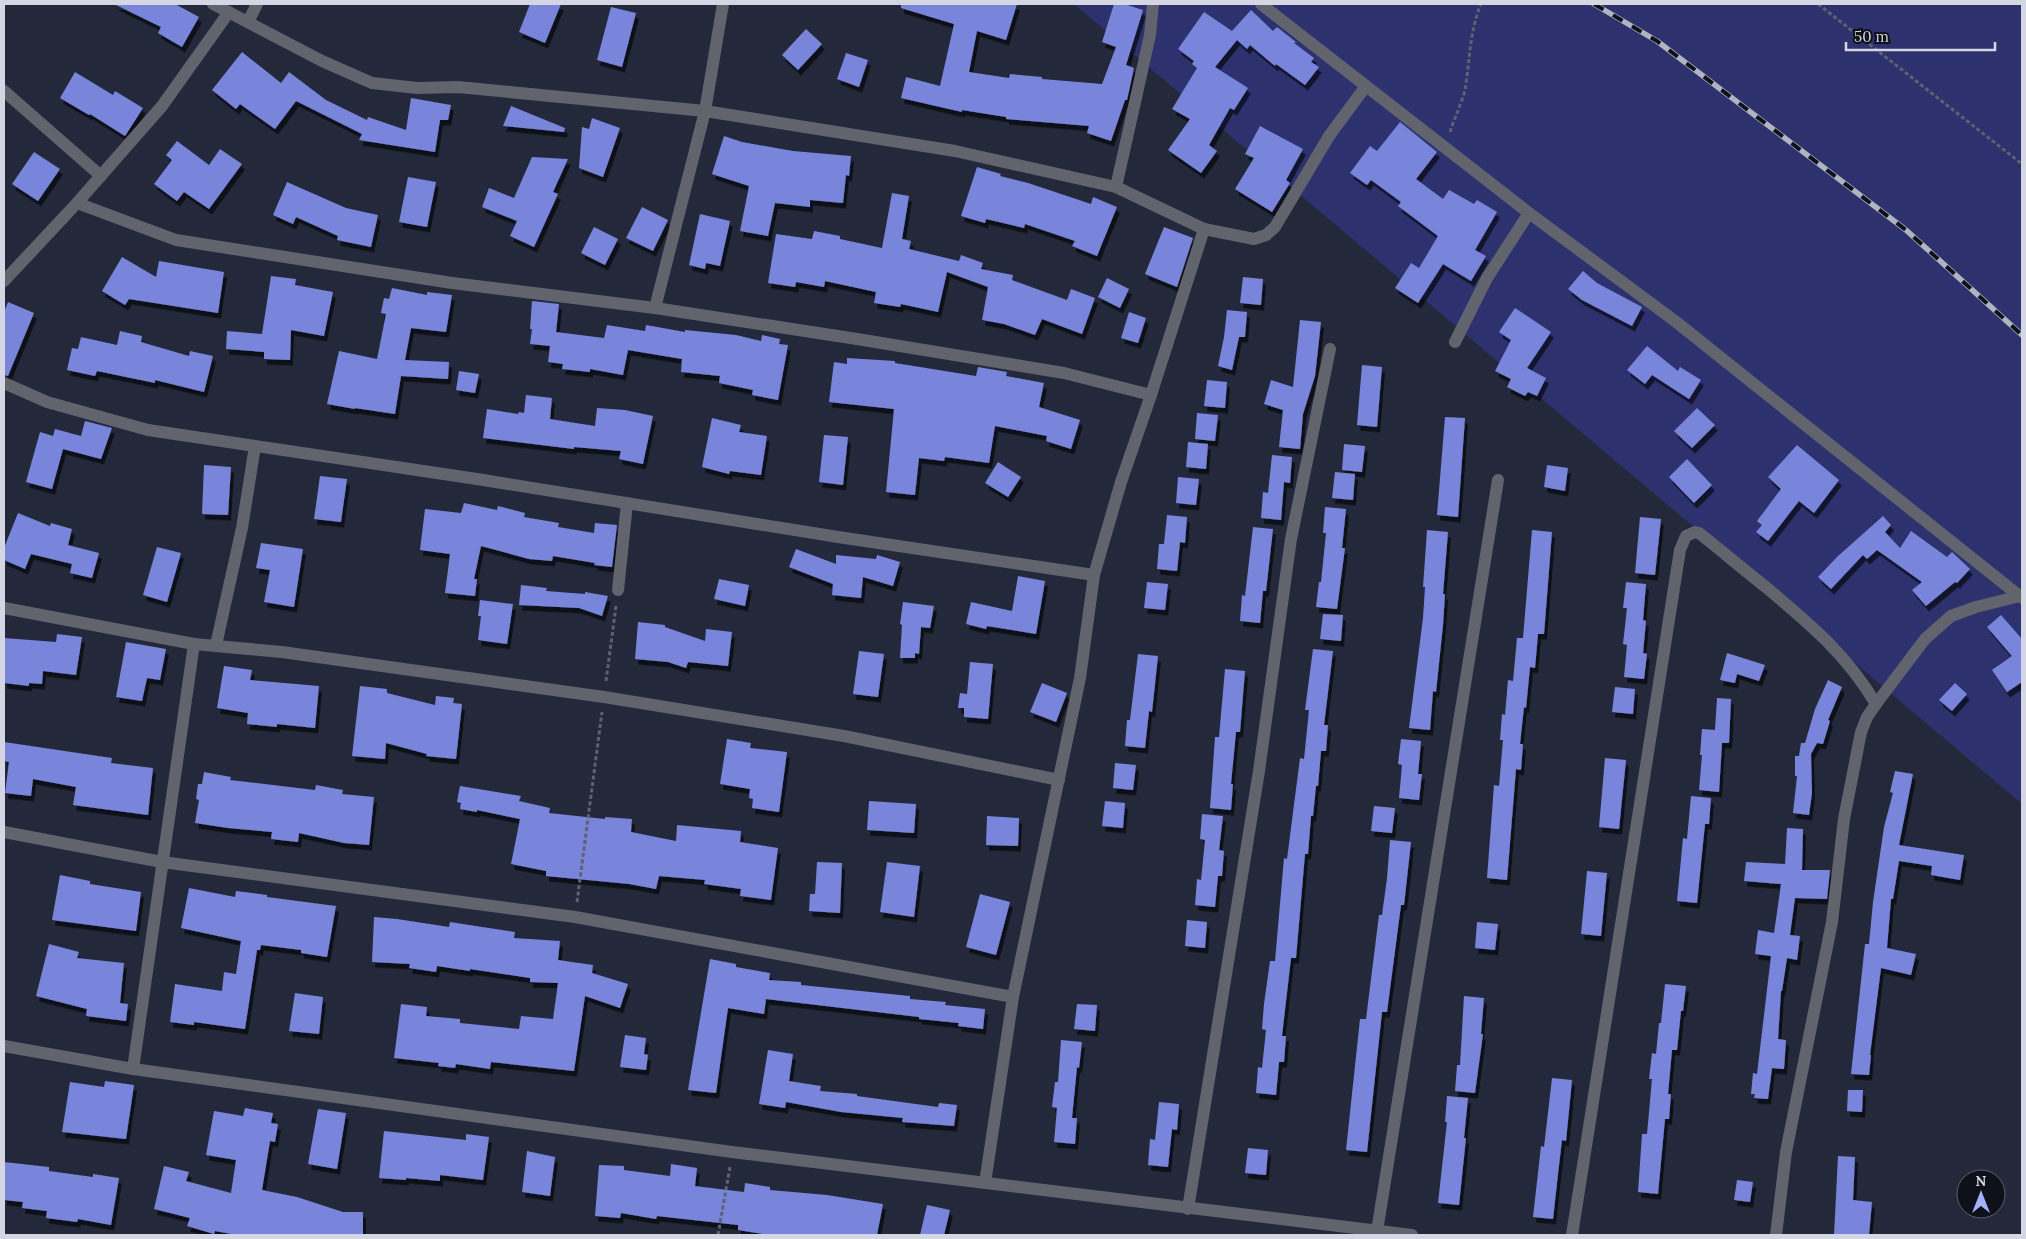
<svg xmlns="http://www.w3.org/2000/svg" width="2026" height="1239" viewBox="0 0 2026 1239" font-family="Lora,serif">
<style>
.green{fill:#2d326e}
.building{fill:#7885da;filter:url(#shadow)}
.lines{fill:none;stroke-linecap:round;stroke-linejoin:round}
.path{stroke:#5d6171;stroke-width:3;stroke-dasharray:4 2.5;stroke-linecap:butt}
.minor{stroke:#61636d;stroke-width:12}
.rail-casing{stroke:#b0b3c0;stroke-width:5.5}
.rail{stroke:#0f111a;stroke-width:4;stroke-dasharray:11;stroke-linecap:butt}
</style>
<defs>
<filter id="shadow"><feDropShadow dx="3" dy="5.5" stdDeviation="0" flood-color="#0009"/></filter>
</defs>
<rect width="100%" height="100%" fill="#24283b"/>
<path class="green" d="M1074,4H2022V804Z"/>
<g class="building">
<path d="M114,4H175L199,17L182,47L158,33L161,27Z"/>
<path d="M530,4H561L545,43L519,32Z"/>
<path d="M901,4H1017L1006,40L977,31L969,72L1009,78L1010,74L1042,77V79L1102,84L1116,47L1102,42L1114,4H1124L1143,10L1126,65L1134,68L1127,100H1125L1111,141L1087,133L1089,126L1006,119V117L962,110V112L901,98L906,77L940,86L954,24L901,8Z"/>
<path d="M611,7L636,13L622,67L597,60Z"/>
<path d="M1251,10L1273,31L1277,27L1296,42L1294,43L1314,58L1311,62L1319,67L1305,85L1276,64L1275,66L1250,45L1247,49L1237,40L1215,67L1248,88L1234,110L1230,108L1209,145L1217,151L1201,173L1168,150L1190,119L1172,109L1197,68L1192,64L1194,61L1178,49L1204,12L1232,31Z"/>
<path d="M806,29L822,44L798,70L782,55Z"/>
<path d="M242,52L281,83L289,72L326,100L367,120L368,117L406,130L411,98L451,105L448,120H440L435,152L359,140L362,134L296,101L275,129L240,104L236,109L212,90Z"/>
<path d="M846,53L868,60L859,87L837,79Z"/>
<path d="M75,72L113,95L115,91L143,108L125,136L90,114L89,115L60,98Z"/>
<path d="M511,106L565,128L564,132L503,126Z"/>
<path d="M592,118L620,128L603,177L579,168L582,127L589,129Z"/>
<path d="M1400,122L1437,152L1416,179L1443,199L1449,190L1474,204L1477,200L1497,212L1475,250L1486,256L1471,281L1443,264L1418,303L1395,288L1411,263L1419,268L1438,236L1398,206L1401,202L1371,180L1367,185L1350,173L1370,146L1377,151Z"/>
<path d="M1260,126L1303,149L1286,180L1290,183L1272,212L1235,189L1254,158L1245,154Z"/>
<path d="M724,136L742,142L793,151L851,156L849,176L846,175L843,203L810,200V207L775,203L768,236L740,231L749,186L712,174Z"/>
<path d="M177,141L209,165L220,149L242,164L209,209L184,192L177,201L154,184L172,160L166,155Z"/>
<path d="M34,152L60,169L38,201L12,184Z"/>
<path d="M532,157L568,159L553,192L558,194L534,247L510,236L517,221L482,207L489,188L514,198Z"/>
<path d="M977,167L1001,174L1000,176L1028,183L1091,204L1093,197L1117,207L1097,256L1072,246L1075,241L1025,224L1024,228L986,219L985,223L961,216Z"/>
<path d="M408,177L436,182L427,227L399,222Z"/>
<path d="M287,182L346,208L378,215L371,247L337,240L338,236L296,217L293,224L273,215Z"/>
<path d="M892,193L909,196L902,239L911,241L909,249L959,261L961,255L983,263L981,269L1013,275L1012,280L1067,300L1071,289L1095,298L1082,334L1042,319L1035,335L1004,324L982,320L988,287L947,272L938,312L901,304L900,307L874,303L876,292L825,281L824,287L796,282L795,287L768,283L776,234L812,239L814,231L840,236V239L882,248Z"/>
<path d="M642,207L668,220L653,251L626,238Z"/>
<path d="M700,214L730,221L720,266L706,263L705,269L689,265Z"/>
<path d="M594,227L618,239L605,265L581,253Z"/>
<path d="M1164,227L1193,238L1177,287L1145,274Z"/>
<path d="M122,257L156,277L159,261L224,272L218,313L129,299L125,305L102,291Z"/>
<path d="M1583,271L1597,283L1642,307L1632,326L1582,300L1568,289Z"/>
<path d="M271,276L296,279L295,285L333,292L324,336L291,330L290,360L264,359V352L226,349L227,331L262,334Z"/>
<path d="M1243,277L1263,279L1261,305L1240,303Z"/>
<path d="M1107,278L1129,289L1120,308L1098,297Z"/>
<path d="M392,288L427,295V292L452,295L446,332L411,328L405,360L449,362L448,379L401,376L395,414L355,408V409L327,404L339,351L377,359L386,314L381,313L384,298L389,299Z"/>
<path d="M532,301L559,304L556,332L604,338L607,325L645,331L646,325L685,332V330L736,335L761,341L762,335L780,339L779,344L788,345L778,400L752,395L753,390L719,383L720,376L681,372L682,359L628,350L623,375L590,369V372L562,369L563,364L548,362L550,346L530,344L532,329H530Z"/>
<path d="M8,302L34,313L8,376L4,375V312Z"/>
<path d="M1515,308L1551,332L1527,368L1546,378L1537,396L1528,392L1525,396L1507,387L1511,379L1495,371L1511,340L1499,332Z"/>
<path d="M1227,310L1247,312L1245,337H1239L1232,370L1218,366L1224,337Z"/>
<path d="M1129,312L1146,318L1138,343L1121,338Z"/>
<path d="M1300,320L1321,322L1315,376L1303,414L1300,449L1279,447L1283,410L1264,404L1271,380L1293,387Z"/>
<path d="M120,331L142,336L141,342L189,356L190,351L213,356L204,392L155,380V383L97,371L95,376L67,370L72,348L78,349L81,337L117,345Z"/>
<path d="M1647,346L1678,371L1680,367L1701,380L1689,399L1652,375L1645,384L1627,370Z"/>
<path d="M847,358L895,361V363L976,376L978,367L1007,372L1006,376L1044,383L1039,407L1080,420L1071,449L1046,441L1047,436L995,426L989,463L945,457L944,461L919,458L915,495L886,492L894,409L829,402L834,362L847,364Z"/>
<path d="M1362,365L1382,367L1377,427L1357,425Z"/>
<path d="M459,371L479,374L475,393L456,390Z"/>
<path d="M1207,380L1227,382L1225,408L1204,406Z"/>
<path d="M526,395L552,398L550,419L595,426L597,408L625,410L653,416L643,464L619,459L621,451L574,447V449L483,438L487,409L518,414L519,412L524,413Z"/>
<path d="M1697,408L1715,425L1692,448L1674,431Z"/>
<path d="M1197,413L1218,415L1215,441L1195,439Z"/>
<path d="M1445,417L1465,418L1458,517L1437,515Z"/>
<path d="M712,418L741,425L739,432L767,436L761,475L730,471L729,474L702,467Z"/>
<path d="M85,421L112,428L101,459L63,449L52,489L26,482L40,432L53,436L55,429L81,436Z"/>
<path d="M824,435L848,437L843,485L819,482Z"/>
<path d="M1188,442L1208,444L1206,469L1186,467Z"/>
<path d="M1344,444L1365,446L1362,472L1342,470Z"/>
<path d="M1797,445L1839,480L1814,513L1799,501L1768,541L1756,532L1762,525L1757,521L1781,489L1768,477Z"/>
<path d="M1272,455L1292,457L1290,483L1284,482L1281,520L1261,518L1263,492L1268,493Z"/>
<path d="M1687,459L1712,485L1694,503L1669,477Z"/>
<path d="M998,462L1021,477L1008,497L985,483Z"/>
<path d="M204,465L231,467L228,515L202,514Z"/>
<path d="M1547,465L1568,468L1565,491L1544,487Z"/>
<path d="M1335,472L1355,474L1353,500L1332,498Z"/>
<path d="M320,476L347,479L341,522L314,519Z"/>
<path d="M1178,477L1199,479L1196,505L1176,503Z"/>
<path d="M464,503L497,510L498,506L525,513L524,517L559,523L558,527L594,533L595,523L617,525L612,567L594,565L595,563L553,556L552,561L529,559L481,546L474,579H477L475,596L445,593L450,554L420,550L425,509L461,513Z"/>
<path d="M1325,507L1346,509L1342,548H1345L1337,609L1316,607L1319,582H1321L1326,533H1323Z"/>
<path d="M18,513L50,526L51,523L72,529L68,545L99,553L92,578L70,573L72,564L31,554L25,569L4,560V548Z"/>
<path d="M1167,515L1187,517L1185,543L1180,542L1177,571L1157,569L1159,544H1164Z"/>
<path d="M1883,516L1891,525L1885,532L1900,548L1911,531L1947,557L1952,552L1970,569L1957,583L1955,582L1926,606L1912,590L1922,582L1877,550L1867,559L1863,555L1831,589L1818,577L1837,557Z"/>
<path d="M1640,517L1661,519L1655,575L1635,573Z"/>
<path d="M1253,527L1273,529L1266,591H1263L1260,623L1240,621L1242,595L1245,596Z"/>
<path d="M1427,530L1448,532L1443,594H1445L1443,625L1436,692L1433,691L1430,730L1409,728L1423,618L1425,587H1423Z"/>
<path d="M1532,530L1552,532L1544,634H1538L1535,668L1530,667L1526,708L1524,707L1520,744H1523L1521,770L1516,769L1507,880L1487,878L1494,785L1499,786L1503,740H1500L1502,714L1505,715L1508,680L1513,681L1517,638H1523Z"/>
<path d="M261,543L303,549L294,607L264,602L270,570L256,568Z"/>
<path d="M157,547L181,553L167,602L143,595Z"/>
<path d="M796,549L836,564V555L876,559L877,555L900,562L893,586L863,577L861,598L832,595L833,584L789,567Z"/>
<path d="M1018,576L1045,581L1036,634L987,626L986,629L966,624L971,602L1012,611Z"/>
<path d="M719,579L749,585L745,606L714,599Z"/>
<path d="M1147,582L1168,584L1165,610L1144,608Z"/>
<path d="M1626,582L1646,584L1643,620L1646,621L1643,653L1647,654L1644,679L1624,677L1627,645L1623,644L1627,608H1623Z"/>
<path d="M521,585L547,588L546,591L585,594V592L608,596L602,616L579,608L519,605Z"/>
<path d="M480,600L513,604L507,644L478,640L481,616H478Z"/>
<path d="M903,602L934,606L930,628L921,627L919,654L915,653V658H900L902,625L900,624Z"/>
<path d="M1323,614L1343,615L1341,641L1320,639Z"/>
<path d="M2001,615L2022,639V682L2007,692L1992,670L2012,656L1987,627Z"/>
<path d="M638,622L665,625V627L705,641L706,629L732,632L728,666L688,662L686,668L668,662L635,659Z"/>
<path d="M57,634L82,637L76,675L43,671L42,684L29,683V686L4,683V638L56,642Z"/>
<path d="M126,642L166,649L160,680L147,678L142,701L116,697Z"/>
<path d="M1313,649L1333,651L1324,725H1328L1326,751H1321L1318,786H1316L1313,816H1311L1308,854H1305L1296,958H1291L1282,1036H1286L1284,1062H1279L1276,1095L1256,1093L1258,1067L1262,1068L1266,1030L1262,1029L1264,1004L1270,961H1275L1284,858L1287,859L1300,758L1304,759L1309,710H1305Z"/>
<path d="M859,651L884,654L878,697L853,694Z"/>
<path d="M1727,653L1765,665L1759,681L1737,674L1735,683L1720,680Z"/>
<path d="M1138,654L1158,656L1152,712L1149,711L1145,748L1125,746L1127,720H1130Z"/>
<path d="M970,662L993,664L988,719L964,717V708H958L960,693L967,694Z"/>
<path d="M224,666L252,670L250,680L319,686L315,728L277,724V727L247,724L248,713L217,708Z"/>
<path d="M1225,669L1245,671L1240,732H1236L1231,784H1233L1231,810L1210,808L1215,737H1219Z"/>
<path d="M1828,680L1842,687L1828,720L1830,721L1823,744L1817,743L1811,754L1812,793L1809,815L1793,813L1797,776H1795V756H1799L1801,743H1805L1815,709Z"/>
<path d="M1042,683L1067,693L1056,722L1030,712Z"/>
<path d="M1955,683L1967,694L1952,711L1939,700Z"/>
<path d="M360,686L387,689V693L435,705L436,696L454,698L453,703L462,704L456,759L426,756L427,754L386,743L385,759L352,756Z"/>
<path d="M1615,687L1635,689L1633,714L1612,712Z"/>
<path d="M1717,698L1731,699L1729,743H1722L1719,792L1699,790L1702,755H1700L1702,729L1715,730Z"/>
<path d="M727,739L751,743L750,748L787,752L779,812L752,808L753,799L749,798L750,789L720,784Z"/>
<path d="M1401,739L1421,741L1418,774H1422L1419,800L1399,798L1402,765L1398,764Z"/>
<path d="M4,742L112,758L111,763L153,768L148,815L73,805L76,787L33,779L31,796L5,793L9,762L4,761Z"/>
<path d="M1605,758L1626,760L1619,829L1599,827Z"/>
<path d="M1115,763L1136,765L1133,790L1113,788Z"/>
<path d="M1895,771L1913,774L1899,845L1964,855L1960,880L1931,875L1932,866L1899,861L1893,899H1891L1887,948L1916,954L1911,975L1881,968L1870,1055H1871L1869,1075L1851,1074L1865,944H1869L1873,902L1884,827L1893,793L1890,792Z"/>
<path d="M204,772L231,777L230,780L315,790L316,785L343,790L342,794L374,797L369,845L344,843L299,833L298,842L271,839L272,832L228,828L195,823L199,800L196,799L198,784H202Z"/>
<path d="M460,786L521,796L519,801L550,808L549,813L605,819V817L632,819L631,832L676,841L677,825L741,831L740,842L778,848L771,900L740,896L741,889L704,884L705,880L659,876L656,889L629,884L546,876V871L511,864L520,819L477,810V812L460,809L461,803L457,802Z"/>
<path d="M1691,796L1711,798L1709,824H1705L1697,903L1677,901L1683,838L1687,839Z"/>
<path d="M869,801L916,804L914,833L867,830Z"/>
<path d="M1105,801L1125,803L1123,828L1102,826Z"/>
<path d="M1374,806L1395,808L1392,833L1371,831Z"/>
<path d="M1202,814L1223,816L1219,850L1224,851L1222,876H1218L1215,907L1195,905L1197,879L1201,880L1205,840L1200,839Z"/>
<path d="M987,816L1019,818L1018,846L986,845Z"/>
<path d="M1787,828L1803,829L1802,870H1830L1827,899L1795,898L1790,935L1800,936L1797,960L1787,958L1782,991H1781L1778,1039L1786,1040L1784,1069L1772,1068L1768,1099L1754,1098L1755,1094H1751L1753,1073L1757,1074L1771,956L1755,954L1758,930L1774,933L1781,884L1744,881L1746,862L1785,864Z"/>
<path d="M1390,840L1411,842L1404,905H1401L1387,1012H1382L1367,1152L1346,1150L1360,1019H1366L1379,915H1382L1387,878Z"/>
<path d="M817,862L842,863L840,913L809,911L810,894H815Z"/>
<path d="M887,862L920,866L914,917L880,912Z"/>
<path d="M1587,871L1607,873L1601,936L1581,934Z"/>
<path d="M60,875L90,881V884L141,892L136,931L52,920Z"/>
<path d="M189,888L235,897L236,891L267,895V897L336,906L327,957L301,953V950L261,945L260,950H257L245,1029L194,1022V1025L170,1022L175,984L222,991L224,972L236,974L241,941L181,928Z"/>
<path d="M980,894L1010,902L996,955L966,947Z"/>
<path d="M374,917L397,919L449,927L450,922L515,932L514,938L560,941L558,960L593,965L592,973L628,984L620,1008L585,996L574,1071L491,1062L490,1069L456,1064L455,1068L438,1066L439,1063L394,1058L401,1004L427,1007L426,1016L460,1019V1023L519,1029L521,1016L553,1019L558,983L530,982V978L470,969V971L437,966L436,972L409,968L410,964L372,962Z"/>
<path d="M1187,920L1207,922L1205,948L1185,946Z"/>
<path d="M1477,922L1498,924L1495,950L1475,948Z"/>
<path d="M49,944L79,952L77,958L124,963L120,1003L128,1004L126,1021L86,1016L87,1009L36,996Z"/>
<path d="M710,959L736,964V967L770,973L769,980L801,982V985L910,996V999L946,1002L945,1005L985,1009L983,1029L958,1026L959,1023L919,1019V1017L766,999L764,1014L728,1008L716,1093L688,1090Z"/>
<path d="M1665,984L1686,986L1683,1011H1681L1677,1050H1672L1668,1094H1671L1669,1119H1665L1658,1194L1638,1192L1642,1134H1647L1652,1079H1649L1652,1053L1656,1054L1659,1023H1661Z"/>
<path d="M295,993L323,997L319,1034L289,1031Z"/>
<path d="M1464,996L1484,998L1481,1034H1483L1475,1093L1455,1091L1457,1065H1460Z"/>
<path d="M1077,1004L1097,1005L1095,1031L1074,1029Z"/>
<path d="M625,1035L646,1038L644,1054L648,1055L646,1070L620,1067Z"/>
<path d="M1061,1040L1082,1042L1079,1068L1077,1067L1072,1118H1077L1075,1144L1054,1142L1057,1108L1052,1107L1055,1082H1058Z"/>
<path d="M768,1050L793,1054L789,1081L821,1086L820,1091L857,1094V1096L938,1107L939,1103L957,1105L954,1126L902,1122L903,1118L841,1112L786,1102L785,1108L759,1104Z"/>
<path d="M1552,1078L1572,1080L1566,1141L1562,1140L1558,1174L1553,1219L1533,1217L1541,1146L1544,1147Z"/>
<path d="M105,1081L134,1085L126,1139L62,1132L70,1082L104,1087Z"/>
<path d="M1848,1090H1863L1862,1112L1847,1111Z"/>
<path d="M1447,1096L1468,1098L1464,1138H1466L1459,1205L1438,1203L1447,1122H1445Z"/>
<path d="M1159,1102L1179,1104L1177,1130L1172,1129L1168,1167L1148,1165L1150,1139L1155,1140Z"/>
<path d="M245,1108L273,1113L271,1123L278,1124L275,1142L270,1141L262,1190L297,1197L343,1212H363V1235H237L215,1231L214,1234L187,1226L190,1218L154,1209L164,1166L189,1172L186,1181L231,1193L236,1160L206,1155L214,1111L243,1116Z"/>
<path d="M318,1109L346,1113L337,1169L308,1164Z"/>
<path d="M384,1131L466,1140V1134L489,1137L483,1180L440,1175V1181L406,1178V1180L379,1178Z"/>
<path d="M1248,1148L1268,1150L1266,1175L1245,1173Z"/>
<path d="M527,1151L555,1157L550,1196L522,1192Z"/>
<path d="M1838,1156L1855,1157L1853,1200L1872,1202L1869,1235H1834Z"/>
<path d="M4,1162L49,1167V1171L93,1177V1174L119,1178L111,1225L78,1219L77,1222L46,1218L47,1211L22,1208L23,1202L4,1200Z"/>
<path d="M671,1164L697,1168L695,1186L744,1192L745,1183L770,1187V1190L827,1195L883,1204L877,1235L763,1234L738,1230V1225L657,1216L656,1219L621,1213L620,1218L595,1216L599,1165L624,1166V1170L670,1176Z"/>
<path d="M1737,1180L1753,1182L1750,1202L1734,1200Z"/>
<path d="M927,1205L950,1210L944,1235H920Z"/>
</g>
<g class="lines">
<g class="path">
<path d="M1818,4L2022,164"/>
<path d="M1450,132C1455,116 1464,99 1466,84C1470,56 1470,30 1481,4"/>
<path d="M606,681L616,606"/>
<path d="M577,902L602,712"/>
<path d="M718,1235L730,1167"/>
</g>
<g class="minor">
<path d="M213,4L322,61L372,83L417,88L458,87L705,111L955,151L1116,187L1204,229L1151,395"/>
<path d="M1261,4L1529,213L1675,321L2022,598"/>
<path d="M248,22L257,4"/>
<path d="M4,91L101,176"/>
<path d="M1116,187L1150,35L1153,4"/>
<path d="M77,203L176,240L452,283L655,308L857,339L1064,373L1151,395L1121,482L1094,575L1080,678L1013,997L985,1183"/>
<path d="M1204,229L1254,239L1266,235L1275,227L1329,136L1366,86"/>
<path d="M4,281L77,203L162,106L229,12"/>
<path d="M655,308L705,111L723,4"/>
<path d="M1455,342L1487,278L1529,213"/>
<path d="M4,383L47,402L148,430L477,479L838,537L1094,575"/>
<path d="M618,590L627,503"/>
<path d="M4,608L194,644L282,652L604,697L844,736L1059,780"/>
<path d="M216,645L242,528L255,446"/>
<path d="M4,832L162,862L575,917L1013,997"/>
<path d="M4,1046L133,1069L732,1152L1412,1235"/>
<path d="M133,1069L194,644"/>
<path d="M1188,1209L1259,771L1291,539L1330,349"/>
<path d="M1377,1231L1498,480"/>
<path d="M1572,1235L1680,550L1686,536L1695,532L1699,533C1722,551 1744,570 1767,588C1811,625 1846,654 1876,704"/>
<path d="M1776,1235L1786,1152L1832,922L1844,819L1861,732L1867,717L1876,704L1925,639L1951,616L1976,607L2020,596"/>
</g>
<g class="rail-casing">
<path id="rail" d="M1594,4L1657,41L1906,230L2022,335"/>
</g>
<use href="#rail" class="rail"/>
</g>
<rect width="2026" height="1239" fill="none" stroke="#d4d7e3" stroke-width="10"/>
<g transform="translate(1981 1194)"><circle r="24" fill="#0f111a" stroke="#5e606a"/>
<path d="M0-4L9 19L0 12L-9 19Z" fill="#a4b2fc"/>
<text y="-8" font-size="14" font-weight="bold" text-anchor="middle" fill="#d4d7e3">N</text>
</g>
<path d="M1846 42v8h149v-8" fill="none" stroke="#d4d7e3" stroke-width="2.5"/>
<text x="1854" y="42" font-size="15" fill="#d4d7e3" stroke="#0f111a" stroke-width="4" paint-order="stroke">50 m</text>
</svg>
